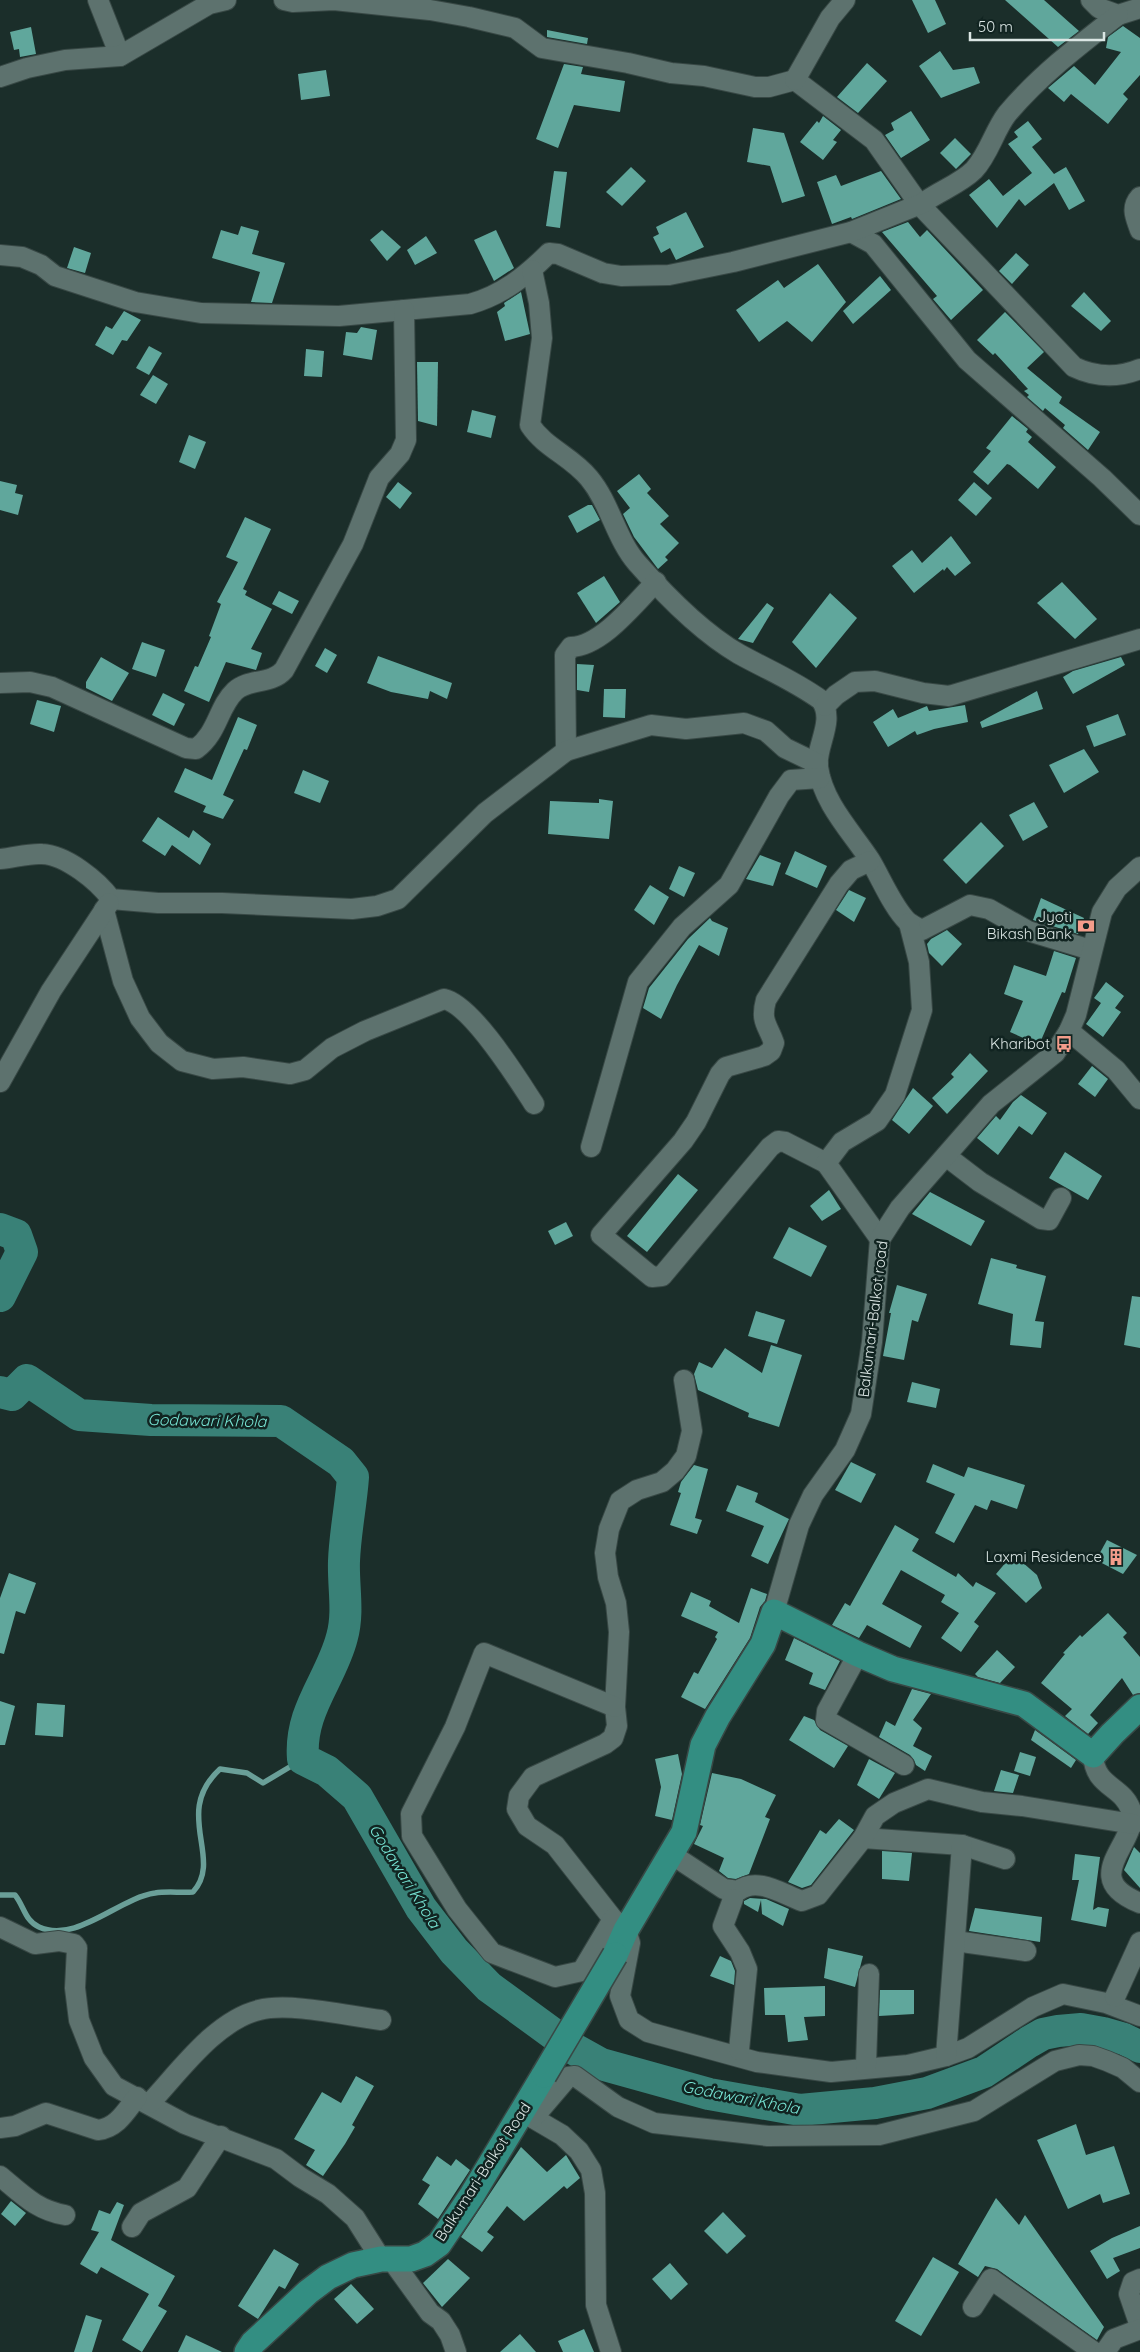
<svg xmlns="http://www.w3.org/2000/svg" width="1140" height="2352" viewBox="0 0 1140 2352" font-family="Quicksand,sans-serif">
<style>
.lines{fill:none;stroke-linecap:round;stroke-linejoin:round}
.stream{stroke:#6a9f98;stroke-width:5.5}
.river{stroke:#398177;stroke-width:32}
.building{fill:#60a79c}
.minor-casing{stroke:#384845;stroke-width:22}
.major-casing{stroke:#384845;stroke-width:28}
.minor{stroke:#5d726e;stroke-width:20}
.major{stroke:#338e82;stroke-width:25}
.major-bridge-casing{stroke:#384845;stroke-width:28;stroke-linecap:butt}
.major-bridge{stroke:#338e82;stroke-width:25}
.labels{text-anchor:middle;stroke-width:5;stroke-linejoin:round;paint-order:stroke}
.poi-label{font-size:15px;fill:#dbe6e4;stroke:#112421;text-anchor:end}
.street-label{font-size:15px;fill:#dbe6e4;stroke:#112421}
.water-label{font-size:16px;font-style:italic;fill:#77e4d4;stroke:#112421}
</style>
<rect width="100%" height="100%" fill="#1b2e2a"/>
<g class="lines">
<path class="stream" d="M0,1895H15C24,1906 25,1921 39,1927C76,1944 119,1898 155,1893C167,1891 181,1893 193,1892C224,1858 172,1813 220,1769L247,1773L263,1783L303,1759"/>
<g class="river">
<path d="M0,1229L16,1235L22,1252L0,1296"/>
<path d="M0,1392L12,1395L27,1380L79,1415L151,1420L281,1421L341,1462L353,1477C351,1505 345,1533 344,1561C343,1586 349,1612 342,1637C331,1680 299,1710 303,1759L327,1771L357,1797L421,1908L454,1951L489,1987L574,2049L601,2064L709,2094L800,2110L875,2103L927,2093L984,2072L1029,2042L1043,2034L1058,2031L1081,2029L1103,2033L1124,2039L1140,2047"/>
</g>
</g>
<g class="building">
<path d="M912,0H935L946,24L928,33Z"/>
<path d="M1005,0H1044L1079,31L1058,47Z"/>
<path d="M1123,26L1140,38V75L1123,94L1128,99L1108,124L1071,94L1064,102L1048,88L1074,66L1095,85L1121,52L1106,48L1108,37Z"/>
<path d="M31,27L36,54L20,57L19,49L14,50L10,32Z"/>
<path d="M547,30L588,38L587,44L547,37Z"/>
<path d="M940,51L953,70L974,67L980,83L941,98L919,66Z"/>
<path d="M867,63L887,81L858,113L837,97Z"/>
<path d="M564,64L583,67L581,74L625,81L620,112L574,105L558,148L536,139Z"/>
<path d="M326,70L330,96L301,100L298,74Z"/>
<path d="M911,111L930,140L901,158L885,135L894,130L891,123Z"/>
<path d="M823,116L841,130L833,140L837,142L823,160L800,142L817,121L819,123Z"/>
<path d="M1028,121L1042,139L1032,147L1054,174L1066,167L1085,201L1069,210L1054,183L1025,206L1019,199L997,228L969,195L989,179L1003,196L1032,173L1008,144L1018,137L1014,132Z"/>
<path d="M753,128L784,133L805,196L782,203L770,166L747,162Z"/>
<path d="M955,138L971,154L956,169L940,153Z"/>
<path d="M631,167L646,181L622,206L606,192Z"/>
<path d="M554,171L567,172L560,228L546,226Z"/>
<path d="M881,171L901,199L852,219L851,217L832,224L817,182L836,175L841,186Z"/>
<path d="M686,212L704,247L676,260L670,248L661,253L653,237L659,234L656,227Z"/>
<path d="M908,222L920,237L927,230L983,290L951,320L933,299L937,296L882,232Z"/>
<path d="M241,226L259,231L252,254L285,263L272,303L251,302L260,272L212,258L221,230L238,235Z"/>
<path d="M382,230L401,247L387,261L370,240Z"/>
<path d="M496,230L514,268L494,281L474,240Z"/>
<path d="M426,236L437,253L415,265L407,250Z"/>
<path d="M74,247L91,253L85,273L67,268Z"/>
<path d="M1016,253L1029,265L1012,284L999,271Z"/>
<path d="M818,264L846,302L812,342L787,321L759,342L736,310L778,280L784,288Z"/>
<path d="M880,276L891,290L853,324L843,311Z"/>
<path d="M521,292L530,334L505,341L497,312L505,306L504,303Z"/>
<path d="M1084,292L1111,321L1101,331L1071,306Z"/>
<path d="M124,311L141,320L127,341L122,340L113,355L95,345L106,326L112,329Z"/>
<path d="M1005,312L1044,352L1027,368L1062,397L1059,403L1100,432L1088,450L1063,428L1065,425L1045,408L1043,411L1027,397L1029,395L1024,391L1028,389L995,353L993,355L977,340Z"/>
<path d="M361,327L377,330L372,360L343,355L346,332L357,333Z"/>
<path d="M149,346L162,353L149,375L136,368Z"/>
<path d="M306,349L324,351L322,377L304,376Z"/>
<path d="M417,362H438L437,426L418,421Z"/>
<path d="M153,375L168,384L156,404L140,395Z"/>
<path d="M472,410L496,416L491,438L467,432Z"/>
<path d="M1012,416L1028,429L1026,432L1032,437L1028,442L1056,467L1038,489L1010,465L1007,464L988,485L973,472L991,451L986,448Z"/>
<path d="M189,435L206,442L195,469L179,462Z"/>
<path d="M639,474L651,489L647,493L669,516L660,524L679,543L665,557L668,560L658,569L634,537L623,514L630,508L617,491Z"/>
<path d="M0,481L17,485L15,493L23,495L18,515L0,510Z"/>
<path d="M398,482L412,493L400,509L386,497Z"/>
<path d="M974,482L992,498L976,516L958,500Z"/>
<path d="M588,505H592L600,520L577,533L568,516Z"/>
<path d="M245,517L271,529L243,589L247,591L245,595L272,609L251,649L262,653L256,670L226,662L209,702L184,691L195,666L198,667L211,637L209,636L221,604L217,602L238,562L226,557Z"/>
<path d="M951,536L971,563L955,576L947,567L944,571L943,569L914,593L892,566L912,550L922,563Z"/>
<path d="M604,576L620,602L596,623L577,593Z"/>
<path d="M1062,582L1097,619L1075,639L1037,603Z"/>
<path d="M279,591L299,601L292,614L272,604Z"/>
<path d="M830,593L857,618L816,668L792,642Z"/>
<path d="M767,603L774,608L753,643L738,639Z"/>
<path d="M142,642L165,650L156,677L132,669Z"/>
<path d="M325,648L337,655L327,673L315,666Z"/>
<path d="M378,656L452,683L447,699L430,691L428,699L391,692L367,683Z"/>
<path d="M101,657L129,673L112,701L86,688V682Z"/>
<path d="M1121,657L1125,665L1073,694L1063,677L1073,671Z"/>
<path d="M577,664L594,665L589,692L577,690Z"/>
<path d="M604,689H626L625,718L603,717Z"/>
<path d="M1037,691L1043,709L982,728L980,722Z"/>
<path d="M163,693L185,704L174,726L152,715Z"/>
<path d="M37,700L61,706L54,732L30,724Z"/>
<path d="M965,705L968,722L934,729L917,735L915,731L888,747L873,722L893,709L898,718L927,706L929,711Z"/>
<path d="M1118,714L1126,735L1094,747L1086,726Z"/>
<path d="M238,717L257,725L247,750L244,749L223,795L234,800L223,819L203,812L206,806L174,792L185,768L212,780Z"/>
<path d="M1084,749L1099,772L1064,793L1049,765Z"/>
<path d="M303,770L329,781L320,803L294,793Z"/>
<path d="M599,799L613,801L609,839L548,834L550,801L599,803Z"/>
<path d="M1034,802L1048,827L1023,841L1009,815Z"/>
<path d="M158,817L189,838L193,830L211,844L200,865L172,845L165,856L142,841Z"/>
<path d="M981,822L1004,846L966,884L943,860Z"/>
<path d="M795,851L827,866L817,888L785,874Z"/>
<path d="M760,855L781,863L773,886L746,879Z"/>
<path d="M679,866L695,873L684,897L669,889Z"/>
<path d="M650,885L669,897L654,925L634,910Z"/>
<path d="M849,890L866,898L854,922L836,910Z"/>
<path d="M1041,898L1084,918L1078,934L1033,920Z"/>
<path d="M710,918L712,921L728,928L719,956L699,945L677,985L661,1019L643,1008L649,988L688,939Z"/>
<path d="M947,930L962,944L942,966L929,953L927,944L931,939Z"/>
<path d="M1054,951L1076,958L1065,993L1062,992L1039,1045L1010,1032L1023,1001L1004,994L1014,965L1046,976Z"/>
<path d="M1106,982L1124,996L1115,1008L1121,1012L1103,1037L1086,1024L1101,1003L1094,998Z"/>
<path d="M970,1053L988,1071L947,1114L932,1098L954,1077L951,1074Z"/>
<path d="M1092,1066L1108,1079L1095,1097L1078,1084Z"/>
<path d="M913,1088L933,1106L909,1134L892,1120Z"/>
<path d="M1021,1095L1047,1113L1032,1135L1019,1126L998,1155L977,1138L996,1116L1000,1120L1013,1102Z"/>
<path d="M1065,1152L1102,1176L1088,1200L1049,1178Z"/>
<path d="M678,1174L698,1190L647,1252L627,1236Z"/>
<path d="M829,1190L841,1209L822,1221L810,1206Z"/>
<path d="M930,1192L985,1221L971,1246L912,1214Z"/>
<path d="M566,1222L573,1236L555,1245L548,1231Z"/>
<path d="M789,1227L827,1246L811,1277L773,1258Z"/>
<path d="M991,1258L1017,1265L1016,1268L1046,1276L1035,1321L1044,1322L1041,1348L1010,1345L1013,1314L978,1304Z"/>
<path d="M897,1285L927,1294L918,1322L912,1320L904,1360L883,1356L891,1313H889Z"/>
<path d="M1132,1296L1140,1297V1348L1124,1345Z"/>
<path d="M756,1311L785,1320L777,1344L748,1336Z"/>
<path d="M771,1345L802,1355L779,1427L748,1417L749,1413L698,1390L694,1374L699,1362L712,1368L725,1348L762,1373Z"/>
<path d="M912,1382L940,1389L936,1408L907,1402Z"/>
<path d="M851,1462L876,1474L861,1503L835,1490Z"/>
<path d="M933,1464L964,1477L968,1467L1025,1485L1017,1509L991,1500L987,1510L975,1505L954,1543L935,1533L955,1494L926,1482Z"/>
<path d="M694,1465L708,1469L695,1518L702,1520L697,1534L670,1525L681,1493L678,1492L681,1482Z"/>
<path d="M737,1485L758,1493L755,1502L789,1519L768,1564L751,1556L764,1526L726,1511Z"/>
<path d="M895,1525L919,1539L912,1551L956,1577L958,1573L973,1587L976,1582L996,1593L974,1622L979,1626L961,1652L941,1638L959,1613L941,1602L945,1595L901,1570L882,1604L922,1626L910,1648L867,1625L859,1638L832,1625L845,1603L850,1606Z"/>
<path d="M1107,1540L1137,1555L1123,1574L1096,1560Z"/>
<path d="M1013,1554L1037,1575L1042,1588L1026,1603L996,1574Z"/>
<path d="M9,1573L36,1583L25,1614L16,1611L4,1654L0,1653V1598Z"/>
<path d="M751,1588L767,1594L765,1601L760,1607L750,1638L705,1709L681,1697L694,1672L698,1674L717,1639L715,1637L718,1632L681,1616L691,1592L711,1601L709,1606L739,1623Z"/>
<path d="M1108,1613L1127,1633L1123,1637L1140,1657V1693L1133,1695L1122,1678L1090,1715L1098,1723L1088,1734L1065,1716L1072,1709L1041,1683L1065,1654L1063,1653L1080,1635L1082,1637Z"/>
<path d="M794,1638L840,1661L825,1690L809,1684L813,1673L785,1660Z"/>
<path d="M997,1650L1015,1667L1000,1683L978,1677L975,1674Z"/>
<path d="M912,1689L931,1694L913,1720L922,1728L913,1746L932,1756L925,1771L916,1765L914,1760L910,1755L879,1737L886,1721L895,1726Z"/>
<path d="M0,1701L15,1706L5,1745H0Z"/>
<path d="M37,1703L65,1705L63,1737L35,1735Z"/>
<path d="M804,1716L814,1720L820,1730L848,1746L834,1768L789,1740Z"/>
<path d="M1035,1730L1076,1760L1071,1768L1031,1740Z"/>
<path d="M1020,1752L1036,1757L1030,1776L1014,1771Z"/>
<path d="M678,1754L682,1774L672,1820L655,1816L661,1787L655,1759Z"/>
<path d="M869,1759L895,1773L879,1799L857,1785Z"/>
<path d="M1001,1770L1019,1775L1013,1793L994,1791Z"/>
<path d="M712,1773L741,1779L776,1795L765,1817L770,1819L749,1874L736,1879L728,1878L719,1871L724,1858L694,1844L703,1826L700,1825Z"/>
<path d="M839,1819L854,1830L811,1885L802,1888L788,1882L820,1830L826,1834Z"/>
<path d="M1134,1847L1140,1853V1888L1124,1870Z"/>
<path d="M882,1851L912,1853L909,1881L882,1879Z"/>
<path d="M1075,1854L1100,1857L1093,1910L1098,1907L1109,1909L1106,1927L1071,1920L1079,1880H1072Z"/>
<path d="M750,1898L766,1899L789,1909L783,1926L762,1914L761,1900L758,1912L744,1904V1901Z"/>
<path d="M975,1908L1042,1917L1040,1942L969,1931Z"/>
<path d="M828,1948L863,1956L855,1987L824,1978Z"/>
<path d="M720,1956L731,1961L735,1971L734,1985L710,1976Z"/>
<path d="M825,1986V2016L804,2017L808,2040L788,2042L785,2015H765L764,1988Z"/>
<path d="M880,1990H914V2014L879,2016Z"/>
<path d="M356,2076L374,2086L352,2125L355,2127L345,2144L323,2176L306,2165L315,2150L294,2139L322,2092L341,2103Z"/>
<path d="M1076,2124L1086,2155L1114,2146L1130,2194L1103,2203L1100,2194L1068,2209L1037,2140Z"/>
<path d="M521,2147L547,2172L566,2155L580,2178L567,2189L564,2186L524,2221L507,2206L487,2232L494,2237L482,2252L461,2237Z"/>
<path d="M437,2156L451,2166L456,2159L470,2170L438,2219L418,2204L430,2185L422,2180Z"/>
<path d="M996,2198L1019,2225L1025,2215L1104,2327L1097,2340L997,2269L985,2266L978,2277L958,2264Z"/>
<path d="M11,2201L26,2213L15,2226L1,2214Z"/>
<path d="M117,2202L124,2205L111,2240L175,2276L158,2306L167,2311L142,2352L122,2340L149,2294L101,2267L97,2274L80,2264L99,2232L91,2230L99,2210L110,2214Z"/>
<path d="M723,2212L746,2236L727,2254L704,2231Z"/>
<path d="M1140,2226V2248L1113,2258L1120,2271L1107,2279L1090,2251L1112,2238Z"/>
<path d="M274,2249L299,2264L285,2289L279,2286L258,2319L238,2306Z"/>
<path d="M933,2257L959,2272L921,2336L895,2321Z"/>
<path d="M448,2259L470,2278L442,2307L423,2283Z"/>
<path d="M670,2263L688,2284L671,2300L652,2279Z"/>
<path d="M351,2284L374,2309L357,2324L334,2299Z"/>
<path d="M86,2315L102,2320L92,2352H74Z"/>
<path d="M584,2329L594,2352H563L558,2341Z"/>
<path d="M520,2334L536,2352H500Z"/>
<path d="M186,2335L222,2352H178Z"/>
</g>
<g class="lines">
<g class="minor-casing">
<g id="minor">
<path d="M98,0L120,56"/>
<path d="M284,0L293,2L334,0L430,10L469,17L515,28L542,48L628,63L671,73L704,76L755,87H769L795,80"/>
<path d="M1091,0L1099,8L1118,15L1140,8"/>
<path d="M0,77L27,68L65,60L120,56L209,4L226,0"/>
<path d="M795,80L874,140L919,204L1074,367C1095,377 1118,378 1140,369"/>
<path d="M795,80L830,18L845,0"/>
<path d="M1140,197C1130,208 1136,218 1140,230"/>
<path d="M851,232L873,244L967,360L1102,478L1140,515"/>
<path d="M0,255L22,257L41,265L55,276L135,302L201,313L339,316L470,304C502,295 526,276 549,253L558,254L603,273L621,276L669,275L733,262L851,232L923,203C939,191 960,184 974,170C989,154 994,131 1007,114C1039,76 1078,46 1118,15"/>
<path d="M532,270L539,303L542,338L530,425C545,448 571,456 589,478C610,503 616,539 637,563C666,596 701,632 739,654C768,670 793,680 821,700C836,721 815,746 818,767C823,803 851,831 870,860C881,878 893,908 908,922C912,925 918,928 922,930L970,905L989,909L1028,931L1091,950"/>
<path d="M0,683L30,682L52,687L186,748L196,749C218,733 218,707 235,691C249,678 271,685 284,670L353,544L379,478L400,454L406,440L404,310"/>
<path d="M825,706L836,695L855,682L875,681L923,693L949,696L1140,639"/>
<path d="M566,751L565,655L571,647C602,646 635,603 656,582"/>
<path d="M0,859C13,858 29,853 42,854C66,855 98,881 111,899L158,903H222L352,909L377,906L398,899L485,813L566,751L651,725L686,729L744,723L766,731L785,748L818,764"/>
<path d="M104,910L123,981L140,1018L159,1043L182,1061L213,1069L243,1067L290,1074L305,1070L332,1048L365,1031L444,999C472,1005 517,1078 534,1104"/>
<path d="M1069,1031L1116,1070L1140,1099"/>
<path d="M0,1082L51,991L109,903"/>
<path d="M591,1147L638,982L682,927L729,885L779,796L791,780L820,778"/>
<path d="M946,1156L980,1182L1041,1219L1049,1220L1061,1198"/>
<path d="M826,1163L785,1142L778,1141L770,1147L662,1276L652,1277L601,1235L683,1141L696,1122L720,1074L726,1067L764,1056L771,1051L774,1043C768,1025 760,1022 766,1000L839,884L851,870L870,861"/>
<path d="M880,1239L826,1163L842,1142L877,1121L895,1095L922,1010L919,962L909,923"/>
<path d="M684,1380L692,1431L686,1456L675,1471L662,1482L637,1490L620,1501L609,1529L605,1553L608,1577L616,1603L619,1632L615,1707L617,1726L613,1738L605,1744L533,1777L519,1796L517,1809L527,1826L555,1845L613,1919L626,1930L630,1943L620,1996L629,2020L648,2032L757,2062L831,2072L908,2065L946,2056L968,2048L1033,2007L1063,1994L1106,2003L1140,2016"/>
<path d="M774,1612L799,1525L813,1495L845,1450L861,1414L872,1342L880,1239L900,1208L991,1104L1055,1053L1069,1031L1076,1015L1102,912L1117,888L1140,867"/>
<path d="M858,1654L827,1711L826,1720L904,1765"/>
<path d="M1093,1755C1095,1788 1122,1785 1131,1810C1140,1843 1076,1877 1140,1903"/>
<path d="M863,1838L962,1845L1005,1859"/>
<path d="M671,1854L724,1889L738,1891C757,1876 782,1894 802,1901L818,1895L863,1838L875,1816L894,1803L928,1789L982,1802L1022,1806L1133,1824"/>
<path d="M733,1899L723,1926L740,1952L747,1969L739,2050"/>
<path d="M613,1919L582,1971L555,1977L492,1953L457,1909L412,1836L411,1814L455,1727L484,1653L615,1707"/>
<path d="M0,1927L35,1944L59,1941L74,1944L77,1948L75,1988L79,2020L94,2058L114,2086L185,2124L276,2159L300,2177L328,2194L355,2218L381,2259"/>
<path d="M955,1941L1026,1951"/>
<path d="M1115,1997L1140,1942"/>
<path d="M946,2056L962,1845"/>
<path d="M866,2065L869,1974"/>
<path d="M150,2103C180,2071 215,2021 259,2010C290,2002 348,2016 381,2020"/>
<path d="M524,2108L533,2118L562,2135L579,2151L591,2170L595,2193L596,2305L611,2352"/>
<path d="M533,2118L568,2077L575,2076L618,2107L654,2123L768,2136L879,2135L974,2111L1055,2061L1079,2055L1093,2056L1107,2061L1123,2068L1140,2082"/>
<path d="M0,2128L15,2126L46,2113L98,2130C117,2128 126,2111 137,2097"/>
<path d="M0,2176C22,2194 36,2210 65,2215"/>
<path d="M132,2227L141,2213L187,2188L221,2136"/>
<path d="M391,2259L430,2313L441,2321L450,2335L456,2352"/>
<path d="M1140,2279L1133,2282L1129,2294L1140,2326"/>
<path d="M973,2307L991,2279L1094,2352"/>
<path d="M1105,2352L1114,2339L1140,2329"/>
</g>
</g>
<g class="major-casing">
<g id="major">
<path d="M615,1955L626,1930L684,1832L703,1745L718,1716L763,1644L774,1612L858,1654L893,1669L1024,1704L1093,1755L1112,1734L1140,1707"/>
<path d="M247,2352L253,2343L308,2292L328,2277L353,2265L381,2259H411L425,2254L439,2244L472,2195L544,2075"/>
</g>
</g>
<use href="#minor" class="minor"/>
<use href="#major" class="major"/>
<g class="major-bridge-casing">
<path id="major-bridge" d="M544,2075L615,1955"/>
</g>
<use href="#major-bridge" class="major-bridge"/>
</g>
<defs>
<g id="bank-bare" transform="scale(1.35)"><path d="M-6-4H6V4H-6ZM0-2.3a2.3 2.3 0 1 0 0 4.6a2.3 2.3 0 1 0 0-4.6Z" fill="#f49d8b" stroke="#112421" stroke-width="2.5" paint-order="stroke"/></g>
<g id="bus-bare" transform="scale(1.35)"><path d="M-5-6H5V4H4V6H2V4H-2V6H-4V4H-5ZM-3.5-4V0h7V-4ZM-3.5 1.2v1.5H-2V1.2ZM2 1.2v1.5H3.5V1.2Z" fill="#f49d8b" stroke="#112421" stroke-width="2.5" paint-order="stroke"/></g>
<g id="building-bare" transform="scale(1.35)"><path d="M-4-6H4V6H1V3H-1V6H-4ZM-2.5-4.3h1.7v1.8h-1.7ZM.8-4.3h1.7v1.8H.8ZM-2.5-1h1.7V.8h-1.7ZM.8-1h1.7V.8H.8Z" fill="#f49d8b" stroke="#112421" stroke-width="2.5" paint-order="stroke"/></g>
</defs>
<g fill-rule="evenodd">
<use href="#bank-bare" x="1086" y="926"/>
<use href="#bus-bare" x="1064" y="1044"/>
<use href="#building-bare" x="1116" y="1557"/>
</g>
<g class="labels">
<g class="poi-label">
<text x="1072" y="922">Jyoti<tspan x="1072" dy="17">Bikash Bank</tspan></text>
<text x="1050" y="1049">Kharibot</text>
<text x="1102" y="1562">Laxmi Residence</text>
</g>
<g class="street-label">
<text transform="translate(873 1319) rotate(-83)" y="5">Balkumari-Balkot road</text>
<text transform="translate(483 2172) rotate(-57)" y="5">Balkumari-Balkot Road</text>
</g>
<g class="water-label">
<text transform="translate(207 1420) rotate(1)" y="6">Godawari Khola</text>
<text transform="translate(405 1876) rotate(58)" y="6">Godawari Khola</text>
<text transform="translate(741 2097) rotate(11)" y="6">Godawari Khola</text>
</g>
</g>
<path d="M970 32v8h134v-8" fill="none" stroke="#dbe6e4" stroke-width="2.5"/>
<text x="978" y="32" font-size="15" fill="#dbe6e4" stroke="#112421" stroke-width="4" paint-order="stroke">50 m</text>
</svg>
